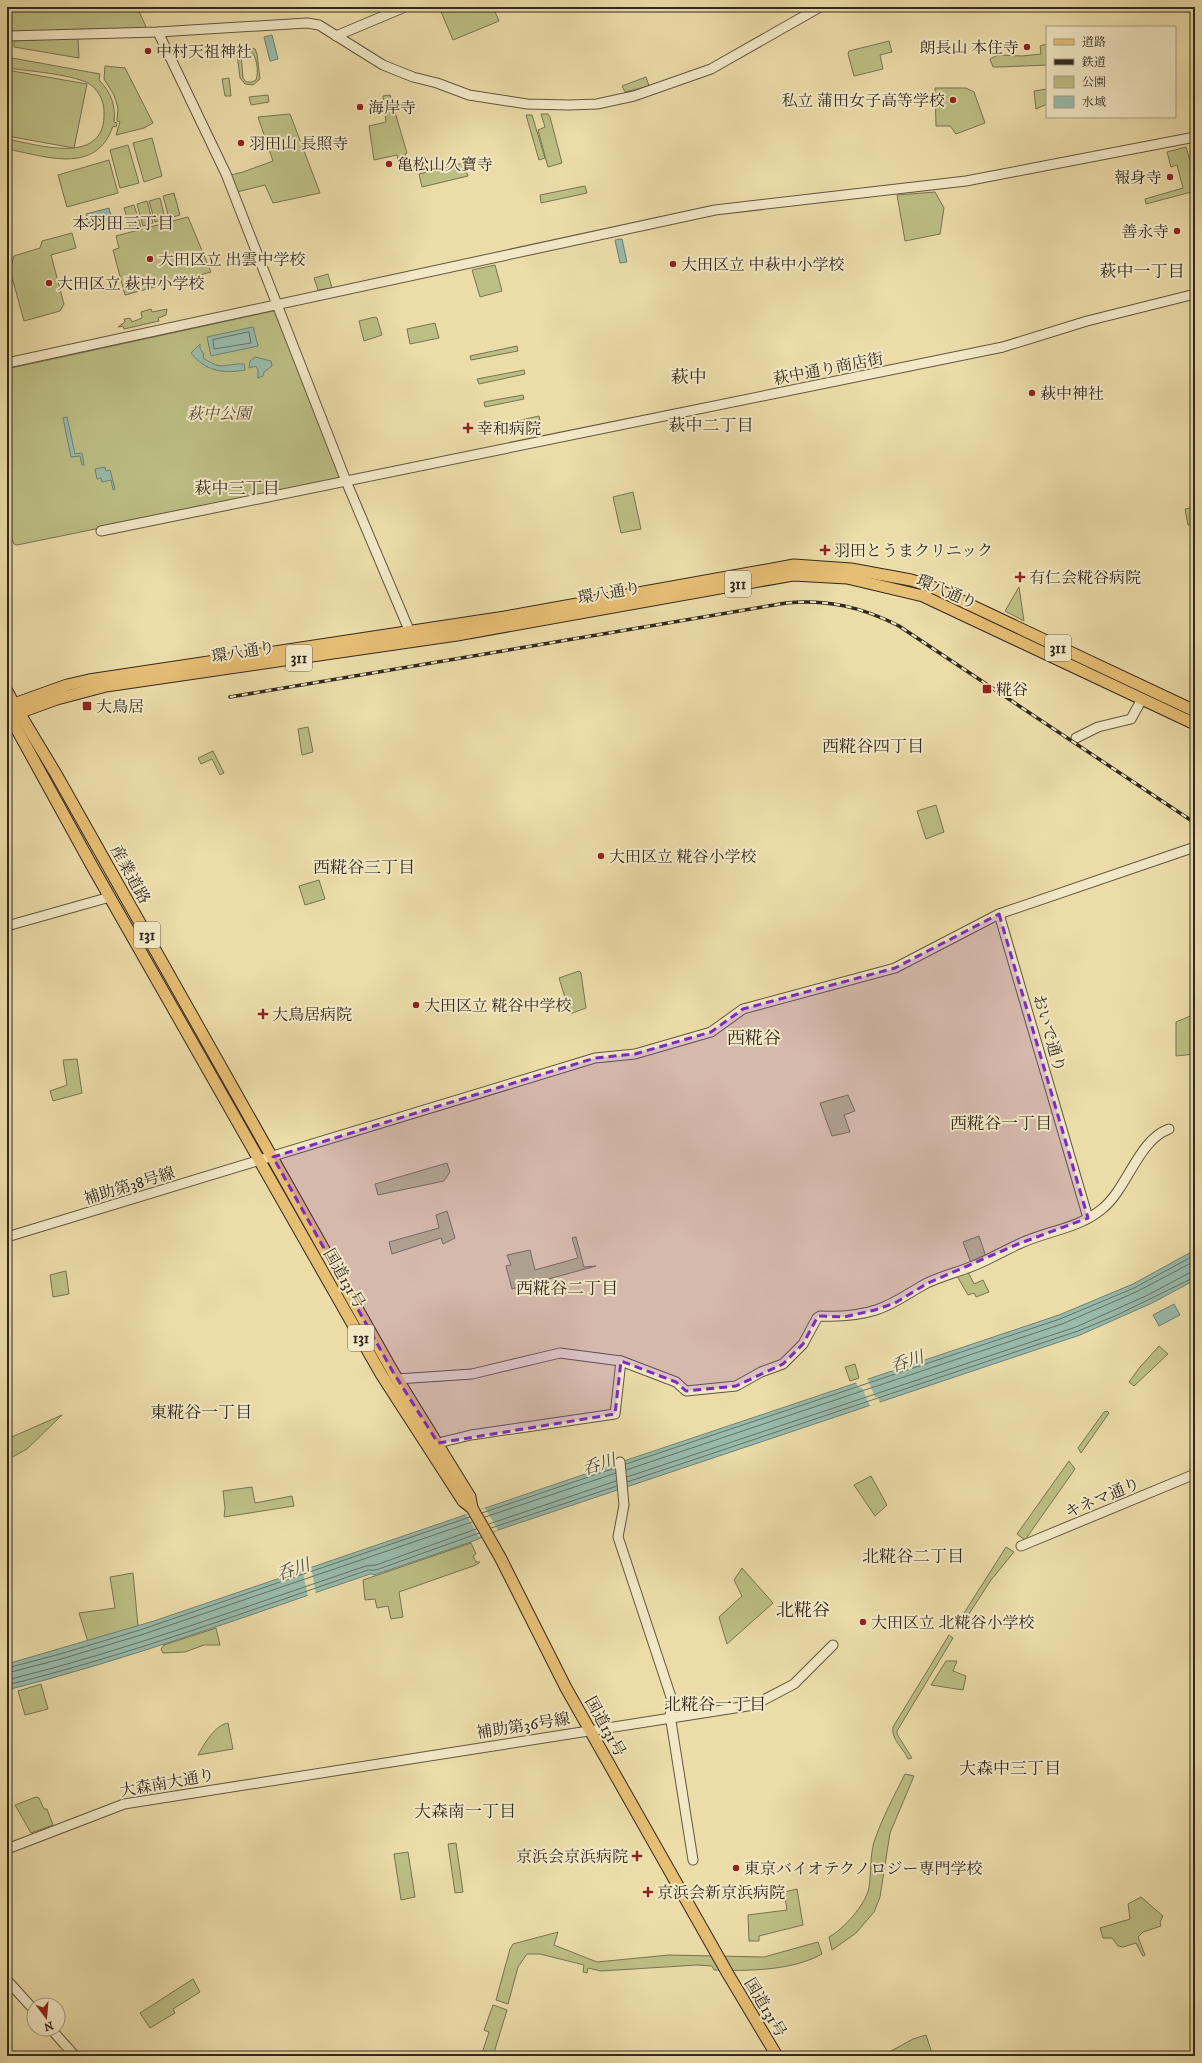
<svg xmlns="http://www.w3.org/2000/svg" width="1202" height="2063" viewBox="0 0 1202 2063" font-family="'IM FELL DW Pica','Noto Serif JP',serif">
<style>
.green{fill:#bcbf84;stroke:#777452;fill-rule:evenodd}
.water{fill:#98bbac;stroke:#6f8074}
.pier{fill:#ebdca8}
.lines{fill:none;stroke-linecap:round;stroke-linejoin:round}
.shore{stroke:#657266;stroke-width:1}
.tertiary-casing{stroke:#605542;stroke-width:11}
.primary-casing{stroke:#322820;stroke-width:13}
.trunk-casing{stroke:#322820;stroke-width:13}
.tertiary{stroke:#f2e8c6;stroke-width:9}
.primary{stroke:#e6be74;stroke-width:11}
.trunk{stroke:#e6be74;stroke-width:11}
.rail-casing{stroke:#322820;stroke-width:3.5}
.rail{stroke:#f2e8c6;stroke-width:2;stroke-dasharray:6;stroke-linecap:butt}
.marked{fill:#7b2cbf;fill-opacity:0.2;stroke:#7b2cbf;stroke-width:3;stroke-dasharray:8 5;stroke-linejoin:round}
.poi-dot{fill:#8f2418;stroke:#f2e8c6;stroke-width:1.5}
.labels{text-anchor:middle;stroke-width:4;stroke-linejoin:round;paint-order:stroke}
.shield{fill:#f2e8c6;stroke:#6c6252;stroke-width:1}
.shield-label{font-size:15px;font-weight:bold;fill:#322820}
.poi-label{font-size:16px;fill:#322820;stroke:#f2e8c6;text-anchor:start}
.street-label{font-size:16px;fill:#322820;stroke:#f2e8c6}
.park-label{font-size:16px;font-style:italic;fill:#544e39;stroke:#f2e8c6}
.neighbourhood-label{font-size:17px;fill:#322820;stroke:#f2e8c6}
.water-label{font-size:17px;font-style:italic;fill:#4c4d43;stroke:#f2e8c6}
.quarter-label{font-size:18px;fill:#322820;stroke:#f2e8c6}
</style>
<rect width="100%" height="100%" fill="#ebdca8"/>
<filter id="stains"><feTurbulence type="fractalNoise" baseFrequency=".005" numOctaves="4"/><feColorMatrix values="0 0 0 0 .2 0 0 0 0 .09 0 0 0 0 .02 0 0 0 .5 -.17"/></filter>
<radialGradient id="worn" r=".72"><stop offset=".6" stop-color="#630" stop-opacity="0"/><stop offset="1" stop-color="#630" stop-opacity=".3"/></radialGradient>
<g class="green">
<path d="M7,7H137L147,29L64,30L7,33Z"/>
<path d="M439,7H493L499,21L453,40Z"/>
<path d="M78,38L79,58L14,47V41Z"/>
<path d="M889,41L892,52L880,55L883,69L854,76L848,54L849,51Z"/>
<path d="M1047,44V65L999,67H993L990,59L998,55L1022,56L1041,54L1040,46Z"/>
<path d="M247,47L255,49L257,54L260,79L253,85L245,84L240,78L237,54L242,49ZM249,50C257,54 259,72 256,80L252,82H246L243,78L241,55L243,51Z"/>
<path d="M7,57L100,74L99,80C111,92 116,106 114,122L117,123L116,127L113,126C96,176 45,156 7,149V139C39,145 107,167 104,111C104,100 97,88 88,83C69,74 29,71 7,68Z"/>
<path d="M105,66L125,68L153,123L144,128L116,135L120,122L117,121L118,108L114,95L104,79Z"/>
<path d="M7,70L87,84L74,148L7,136Z"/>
<path d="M646,77L649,86L625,92L622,86Z"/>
<path d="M229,78L231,96H225L222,79Z"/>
<path d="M935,88H966L974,92L985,123L956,134L950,126H936Z"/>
<path d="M1047,89V104L1036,109L1034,91Z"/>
<path d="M268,95L269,102L251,105L249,97Z"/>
<path d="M390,95L407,153L405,154L408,163L399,166L397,155L374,160L369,126L386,122L383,96Z"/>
<path d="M290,114L320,193L273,203L265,185L237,192L231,175L243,172L273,161L258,117Z"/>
<path d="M541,114H548L550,117L562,163L548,167L538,130L545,127Z"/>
<path d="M526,115H532L545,158L539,160Z"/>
<path d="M152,138L162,176L144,182L133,143Z"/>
<path d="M128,145L139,183L120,188L110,150Z"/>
<path d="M1186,147L1195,177V191L1146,204L1145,199L1183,188L1177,165L1171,167L1167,152Z"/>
<path d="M109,160L118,193L67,207L58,175Z"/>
<path d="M463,163L468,176L422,187L419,174Z"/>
<path d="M585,186L587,193L541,203L540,195Z"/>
<path d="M935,192L944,208L940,234L905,241L897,195Z"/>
<path d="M174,193L180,215L169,218L163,196Z"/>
<path d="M160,198L165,219L155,222L149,201Z"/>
<path d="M147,201L153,223L143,226L137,204Z"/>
<path d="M134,205L141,227L131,230L124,208Z"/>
<path d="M188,217L211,272L125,295L113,250L119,248L116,236Z"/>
<path d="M72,233L76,248L51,255L64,304L60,311L24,321L10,270L14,256L40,248L42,241Z"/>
<path d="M495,265L502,291L480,297L472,270Z"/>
<path d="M328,274L332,288L318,290L314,278Z"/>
<path d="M151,309L152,312L167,309L166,315L158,318L159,321L124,329L123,326L118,327L125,322L124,319L130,318L132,322L142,318L141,312Z"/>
<path d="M273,311L277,312L340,479L17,545L14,544L7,526V369Z"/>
<path d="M375,317L377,318L382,335L364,341L359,321Z"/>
<path d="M435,323L439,338L410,344L407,329Z"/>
<path d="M517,346L518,351L471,360L470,356Z"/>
<path d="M524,370L525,374L479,384L477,379Z"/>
<path d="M523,395L524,399L485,407L484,402Z"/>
<path d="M539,416L540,420L494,429L499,425Z"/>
<path d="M633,492L641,529L621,533L613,497Z"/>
<path d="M1195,507V524L1188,525L1185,509Z"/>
<path d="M1019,587L1024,621L1005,611Z"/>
<path d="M308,727L313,752L302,755L298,729Z"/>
<path d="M213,751L224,773L220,775L212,759L201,764L198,758Z"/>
<path d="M936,805L944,832L926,839L917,811Z"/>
<path d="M319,880L325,899L305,905L299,886Z"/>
<path d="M579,971L581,973L586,1008L570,1014L559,978Z"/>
<path d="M1195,1014V1054L1176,1056V1022Z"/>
<path d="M77,1059L82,1093L53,1101L50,1091L67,1085L63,1060Z"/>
<path d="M848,1095L855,1111L844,1115L850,1132L832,1136L820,1103Z"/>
<path d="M447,1163L450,1172L444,1181L378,1195L375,1184Z"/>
<path d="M447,1211L455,1238L443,1244L441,1238L392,1254L389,1242L439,1228L436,1215Z"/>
<path d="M979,1236L986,1257L971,1263L963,1242Z"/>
<path d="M576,1237L584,1267L596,1266L512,1289L506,1266L511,1265L507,1255L530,1250L535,1270L578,1258L572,1238Z"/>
<path d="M66,1271L69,1294L53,1297L50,1275Z"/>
<path d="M968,1272L974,1284L983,1280L989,1292L976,1297L974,1293L968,1295L957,1276Z"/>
<path d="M1159,1346L1168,1354L1134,1386L1129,1382L1140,1367Z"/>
<path d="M855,1364L859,1378L850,1381L845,1367Z"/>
<path d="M1107,1411L1109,1413L1081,1453L1078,1448L1104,1412Z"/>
<path d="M62,1415L27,1449L7,1460V1439Z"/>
<path d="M1069,1461L1075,1469L1025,1540L1017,1534Z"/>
<path d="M871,1476L887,1505L875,1516L854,1485Z"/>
<path d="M252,1487L255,1503L292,1496L294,1506L224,1517L225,1508L223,1491Z"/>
<path d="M471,1543L476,1554L473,1556L476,1562H480L476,1565L399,1592L403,1617L391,1619L388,1606L377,1608L375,1599L365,1600L363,1580Z"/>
<path d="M1006,1547L1014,1552L991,1580L963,1623L959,1621Z"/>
<path d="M742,1568L773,1603L727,1644L719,1617L742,1596L734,1580Z"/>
<path d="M133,1573L138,1626L88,1642L79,1613L115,1608L110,1577Z"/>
<path d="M216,1628L220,1645H204L185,1652L163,1653L161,1649L164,1645Z"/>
<path d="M949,1635L953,1638L897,1731V1734L912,1758L908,1759C903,1747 891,1740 893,1727Z"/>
<path d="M946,1661H957L953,1671L966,1676L963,1690L931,1685Z"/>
<path d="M41,1684L48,1709L25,1715L18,1691Z"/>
<path d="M228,1723L233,1749L198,1755C204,1744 215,1725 228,1723Z"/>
<path d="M905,1774L914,1776L890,1833L880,1897L874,1912L856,1933L832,1950L829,1937C844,1929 865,1905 869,1888C871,1873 870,1856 874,1842C882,1818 894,1796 905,1774Z"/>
<path d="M36,1797L39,1798L44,1809H47L53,1825L31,1833L15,1805Z"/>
<path d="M456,1843L463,1892L455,1893L448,1844Z"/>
<path d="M408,1852L415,1897L401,1900L394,1854Z"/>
<path d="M797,1889L803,1925L759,1936V1941H749L748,1915L787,1910L784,1892Z"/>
<path d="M1141,1897L1163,1916L1160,1922L1161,1926L1143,1932L1138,1937L1145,1955L1143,1956L1136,1943L1123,1947L1118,1946L1112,1938H1103L1100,1928L1130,1919L1128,1904Z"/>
<path d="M558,1932L554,1945L597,1962L669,1955L764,1957L818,1942L822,1954C792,1971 747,1971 714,1970L712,1966L697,1965L601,1971L588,1968L587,1973L583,1972L584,1965L540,1954H527L518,1967L508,2004L496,2000L510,1949L513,1944Z"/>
<path d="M193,1979L200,1992L173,2009L175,2013L150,2028L140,2013Z"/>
<path d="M493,2005L507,2010L493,2056H481L489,2032L484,2030Z"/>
<path d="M926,2035L933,2056H882L913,2039Z"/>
</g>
<g class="water">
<path d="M272,35L278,59L270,61L264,37Z"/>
<path d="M109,208L112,220L89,226L86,214Z"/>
<path d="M622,239L627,262L620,263L615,240Z"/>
<path d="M253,327L258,346L211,356L207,337Z"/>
<path d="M200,344V349L204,354L203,358C225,372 223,363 244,364L245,370C223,374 205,371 191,353Z"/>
<path d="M255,357L271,361L272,366L264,372L263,376L258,378V370L256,366L249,368L250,361Z"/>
<path d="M67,417L75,454L82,453L84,465H82L80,456L71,457L63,418Z"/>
<path d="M105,467L106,471L110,470L115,489L113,490L111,480L102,482L101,478L97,479L95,469Z"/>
<path d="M1195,1250V1280L1152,1303L1080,1335L498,1530L471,1542L374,1575L373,1574H370C249,1615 130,1659 7,1690V1664L154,1621L594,1471L1059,1315L1133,1284Z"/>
<path d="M1174,1304L1180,1315L1159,1326L1153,1315Z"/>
</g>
<g class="pier">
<path d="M867,1378L875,1397H878L880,1403L870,1406L862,1388L858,1387L856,1382Z"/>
<path d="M485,1508L498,1530L479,1537L466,1514Z"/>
<path d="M311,1566L316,1594L308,1596L302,1569Z"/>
</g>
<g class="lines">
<g class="shore">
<path d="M249,332L251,343L214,349L213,340Z"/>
<path d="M626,1464L1060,1319L1134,1288L1195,1255"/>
<path d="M626,1470L1062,1324L1136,1292L1195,1261"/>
<path d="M627,1477L1076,1327L1148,1295L1189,1273L1195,1271"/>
<path d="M627,1482L1078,1331L1115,1316L1195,1277"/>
<path d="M482,1513L615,1468"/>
<path d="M485,1517L616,1473"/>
<path d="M489,1524L616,1481"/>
<path d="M491,1528L617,1486"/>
<path d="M7,1668L60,1654L140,1630L470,1517"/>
<path d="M7,1673L61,1659L141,1635L472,1522"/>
<path d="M7,1680C129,1650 247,1606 366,1566L376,1565L476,1529"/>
<path d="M7,1685C130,1655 248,1611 368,1570H376L479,1533"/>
</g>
<g class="tertiary-casing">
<g id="tertiary">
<path d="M158,32L226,174L346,481L412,637"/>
<path d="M7,36L158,32L307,23L319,25L383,65L413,77L437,83L469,95L527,104L569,105L597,104L634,96L711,69L820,7"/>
<path d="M336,36L405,7"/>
<path d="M7,363L715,210L966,181L1195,137"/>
<path d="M101,531L1003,347L1087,321L1195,294"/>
<path d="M1076,738L1098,727L1131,719L1142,699"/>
<path d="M999,914L1088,1218"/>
<path d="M7,926L110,897"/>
<path d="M7,1237L595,1058L635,1054L711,1032L743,1009L895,968L999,914L1195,847"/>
<path d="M397,1379L472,1374L560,1353L621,1361L676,1382L686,1391L736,1386L761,1372L783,1364L803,1344L817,1318L820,1316C840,1317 857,1316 876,1310C895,1304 910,1292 927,1283C942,1276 958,1272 973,1266C989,1260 1003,1251 1019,1244C1046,1231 1078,1229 1102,1209C1128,1188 1138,1140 1169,1129"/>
<path d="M438,1443L471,1435L615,1414L621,1361"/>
<path d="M620,1462L624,1505L618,1537L672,1700L670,1715L693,1860"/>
<path d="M1021,1546L1195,1474"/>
<path d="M7,1849L124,1804L754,1705L794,1684L833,1645"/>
<path d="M7,1980L34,2010"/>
<path d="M51,2029L75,2056"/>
</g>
</g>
<g class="primary-casing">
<g id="primary">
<path d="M7,691L14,704L67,685L89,680L505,617L794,565L851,569L911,580L930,586L1195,711"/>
<path d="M10,716L57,699L106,686L457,635L793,575L847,578L923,596L1195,724"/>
</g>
</g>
<g class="trunk-casing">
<g id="trunk">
<path d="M7,706L14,704L56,774L393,1372L470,1497L472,1508"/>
<path d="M7,717H10L92,866L381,1374L463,1501L472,1508L500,1557L566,1688L728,1974L777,2056"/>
</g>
</g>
<use href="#tertiary" class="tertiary"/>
<use href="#primary" class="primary"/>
<use href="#trunk" class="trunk"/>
<g class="rail-casing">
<path id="rail" d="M230,697L786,603C827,599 862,607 899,626L1195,823"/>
</g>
<use href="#rail" class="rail"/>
</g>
<path class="marked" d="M999,914L1088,1218L1018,1244L928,1283L895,1303L875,1310L844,1317L818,1316L803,1344L783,1364L736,1386L686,1391L676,1382L621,1361L615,1414L438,1443L393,1372L273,1157L595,1058L635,1054L711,1032L743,1009L895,968Z"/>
<g class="poi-dot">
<circle cx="1027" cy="47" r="4"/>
<circle cx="148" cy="51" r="4"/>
<circle cx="953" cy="100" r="4"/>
<circle cx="360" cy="107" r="4"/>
<circle cx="241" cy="143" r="4"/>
<circle cx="389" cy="164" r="4"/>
<circle cx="1170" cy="177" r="4"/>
<circle cx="1177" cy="231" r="4"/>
<circle cx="150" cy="259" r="4"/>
<circle cx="673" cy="264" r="4"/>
<circle cx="49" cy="283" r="4"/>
<circle cx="1032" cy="393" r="4"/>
<path d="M466 422h4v4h4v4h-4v4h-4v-4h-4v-4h4z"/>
<path d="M823 544h4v4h4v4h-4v4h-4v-4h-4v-4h4z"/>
<path d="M1018 571h4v4h4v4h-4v4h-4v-4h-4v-4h4z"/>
<rect x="982" y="684" width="10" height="10" rx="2"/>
<rect x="82" y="701" width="10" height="10" rx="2"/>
<circle cx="601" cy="856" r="4"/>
<circle cx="416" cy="1005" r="4"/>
<path d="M261 1008h4v4h4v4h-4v4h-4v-4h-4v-4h4z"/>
<circle cx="863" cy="1622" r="4"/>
<path d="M635 1850h4v4h4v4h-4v4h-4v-4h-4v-4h4z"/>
<circle cx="736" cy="1868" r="4"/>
<path d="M646 1886h4v4h4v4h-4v4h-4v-4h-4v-4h4z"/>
</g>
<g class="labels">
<g class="shield">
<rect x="725" y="571" width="26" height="26" rx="3"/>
<rect x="1045" y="635" width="26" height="26" rx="3"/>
<rect x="286" y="645" width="26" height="26" rx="3"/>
<rect x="134" y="922" width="26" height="26" rx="3"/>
<rect x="348" y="1325" width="26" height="26" rx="3"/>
</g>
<g class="shield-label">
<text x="738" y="589">311</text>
<text x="1058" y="653">311</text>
<text x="299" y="663">311</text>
<text x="147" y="940">131</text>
<text x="361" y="1343">131</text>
</g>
<g class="poi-label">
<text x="1019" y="53" text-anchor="end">朗長山 本住寺</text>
<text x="156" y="57">中村天祖神社</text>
<text x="945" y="106" text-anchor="end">私立 蒲田女子高等学校</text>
<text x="368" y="113">海岸寺</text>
<text x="249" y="149">羽田山 長照寺</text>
<text x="397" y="170">亀松山久寶寺</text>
<text x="1162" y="183" text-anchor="end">報身寺</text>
<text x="1169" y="237" text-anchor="end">善永寺</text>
<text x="158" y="265">大田区立 出雲中学校</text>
<text x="681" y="270">大田区立 中萩中小学校</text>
<text x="57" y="289">大田区立 萩中小学校</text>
<text x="1040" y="399">萩中神社</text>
<text x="477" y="434">幸和病院</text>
<text x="834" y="556">羽田とうまクリニック</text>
<text x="1029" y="583">有仁会糀谷病院</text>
<text x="996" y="695">糀谷</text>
<text x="96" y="712">大鳥居</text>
<text x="609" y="862">大田区立 糀谷小学校</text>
<text x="424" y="1011">大田区立 糀谷中学校</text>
<text x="272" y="1020">大鳥居病院</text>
<text x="871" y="1628">大田区立 北糀谷小学校</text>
<text x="628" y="1862" text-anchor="end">京浜会京浜病院</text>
<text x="744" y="1874">東京バイオテクノロジー専門学校</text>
<text x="657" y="1898">京浜会新京浜病院</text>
</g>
<g class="street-label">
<text transform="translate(828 368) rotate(-11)" y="6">萩中通り商店街</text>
<text transform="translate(947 591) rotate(23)" y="6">環八通り</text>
<text transform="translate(609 592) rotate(-10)" y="6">環八通り</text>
<text transform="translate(243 651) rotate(-9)" y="6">環八通り</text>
<text transform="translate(131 874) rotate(61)" y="6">産業道路</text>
<text transform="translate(1050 1033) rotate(74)" y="6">おいで通り</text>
<text transform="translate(129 1185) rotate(-17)" y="6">補助第38号線</text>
<text transform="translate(345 1278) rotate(60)" y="6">国道131号</text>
<text transform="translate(1102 1497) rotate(-23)" y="6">キネマ通り</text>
<text transform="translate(523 1725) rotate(-9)" y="6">補助第36号線</text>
<text transform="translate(606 1726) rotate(61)" y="6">国道131号</text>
<text transform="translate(167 1782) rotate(-10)" y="6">大森南大通り</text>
<text transform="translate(766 2007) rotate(59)" y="6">国道131号</text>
</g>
<g class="park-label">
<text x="219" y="419">萩中公園</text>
</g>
<g class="neighbourhood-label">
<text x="123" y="229">本羽田三丁目</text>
<text x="1142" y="277">萩中一丁目</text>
<text x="711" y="431">萩中二丁目</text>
<text x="237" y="494">萩中三丁目</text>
<text x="873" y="752">西糀谷四丁目</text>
<text x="364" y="873">西糀谷三丁目</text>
<text x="1001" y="1129">西糀谷一丁目</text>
<text x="567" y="1294">西糀谷二丁目</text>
<text x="201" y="1418">東糀谷一丁目</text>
<text x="913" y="1562">北糀谷二丁目</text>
<text x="715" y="1710">北糀谷一丁目</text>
<text x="1010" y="1774">大森中三丁目</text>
<text x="465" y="1817">大森南一丁目</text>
</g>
<g class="water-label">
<text transform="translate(907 1361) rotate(-18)" y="6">呑川</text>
<text transform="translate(599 1464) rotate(-18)" y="6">呑川</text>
<text transform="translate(293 1569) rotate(-19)" y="6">呑川</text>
</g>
<g class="quarter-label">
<text x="689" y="383">萩中</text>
<text x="754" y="1044">西糀谷</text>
<text x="803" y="1616">北糀谷</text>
</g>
</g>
<rect width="1202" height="2063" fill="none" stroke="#ebdca8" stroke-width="24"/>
<rect x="8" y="8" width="1186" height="2047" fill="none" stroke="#322820" stroke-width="2"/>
<rect x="12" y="12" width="1178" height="2039" fill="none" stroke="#322820"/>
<rect x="1046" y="26" width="130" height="92" fill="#f2e8c6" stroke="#a59b84"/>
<rect x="1054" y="39" width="20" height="6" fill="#e6be74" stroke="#a59b84"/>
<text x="1082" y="46" font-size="12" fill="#322820">道路</text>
<rect x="1054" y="59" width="20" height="6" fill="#322820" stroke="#a59b84"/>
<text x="1082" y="66" font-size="12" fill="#322820">鉄道</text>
<rect x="1054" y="76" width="20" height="12" fill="#bcbf84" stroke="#a59b84"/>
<text x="1082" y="86" font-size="12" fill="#322820">公園</text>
<rect x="1054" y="96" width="20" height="12" fill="#98bbac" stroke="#a59b84"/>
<text x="1082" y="106" font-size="12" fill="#322820">水域</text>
<g transform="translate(46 2017) rotate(164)"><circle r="19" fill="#f2e8c6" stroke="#a59b84"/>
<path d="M0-3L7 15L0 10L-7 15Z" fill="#8f2418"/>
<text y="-6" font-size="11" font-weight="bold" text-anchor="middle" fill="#322820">N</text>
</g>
<rect width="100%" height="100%" filter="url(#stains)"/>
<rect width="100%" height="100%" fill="url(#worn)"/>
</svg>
